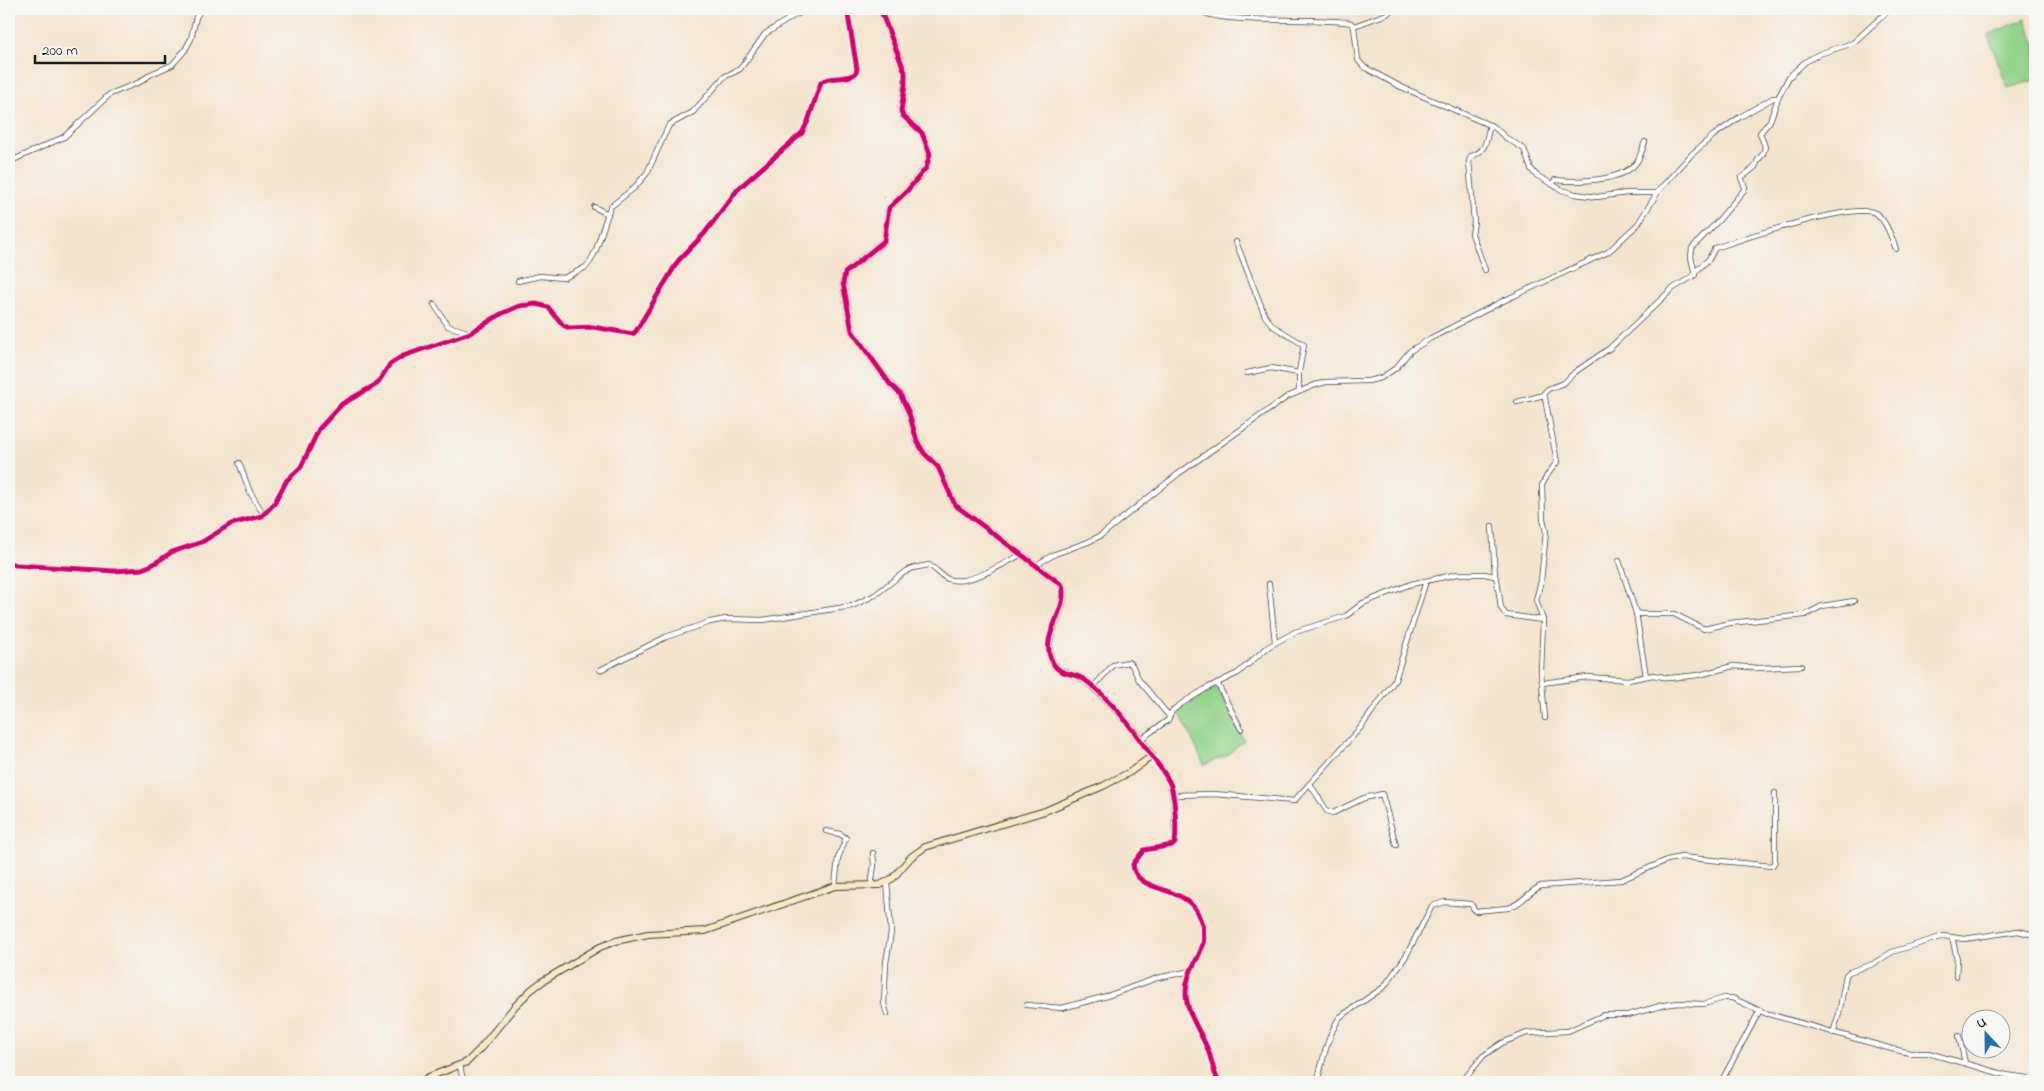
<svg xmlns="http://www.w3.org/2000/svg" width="2044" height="1091" viewBox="0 0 2044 1091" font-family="'Indie Flower',sans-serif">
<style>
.green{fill:#93d48b;stroke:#587854}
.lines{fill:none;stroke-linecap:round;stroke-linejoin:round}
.street-casing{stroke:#3c3a37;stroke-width:6}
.secondary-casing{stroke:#3c3a37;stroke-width:8}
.street{stroke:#fff;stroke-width:4.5}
.secondary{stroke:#f8e8c3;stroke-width:6}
.cycleway-casing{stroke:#f6f6f2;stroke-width:8}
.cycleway{stroke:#d6006c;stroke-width:5}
</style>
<rect width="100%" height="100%" fill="#f6f6f2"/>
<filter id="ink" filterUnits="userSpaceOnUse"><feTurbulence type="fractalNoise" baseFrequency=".02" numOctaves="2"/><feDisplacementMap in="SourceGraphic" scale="10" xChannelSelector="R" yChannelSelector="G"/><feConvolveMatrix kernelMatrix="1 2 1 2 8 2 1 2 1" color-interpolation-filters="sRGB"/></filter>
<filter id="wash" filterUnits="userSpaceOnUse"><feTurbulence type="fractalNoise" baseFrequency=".0096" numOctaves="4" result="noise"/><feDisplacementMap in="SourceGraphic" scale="20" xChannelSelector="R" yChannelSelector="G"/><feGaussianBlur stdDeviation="1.12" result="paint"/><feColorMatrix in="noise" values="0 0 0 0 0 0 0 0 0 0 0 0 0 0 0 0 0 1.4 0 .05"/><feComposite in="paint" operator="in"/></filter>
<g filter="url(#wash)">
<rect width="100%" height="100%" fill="#f4e4cd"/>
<g class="green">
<path d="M2026,19L2035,42V80L2008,88L1988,36L1989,34Z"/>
<path d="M1217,686L1244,741L1237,746L1228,755L1204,765L1179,711Z"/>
</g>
</g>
<g filter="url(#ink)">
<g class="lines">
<g class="street-casing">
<g id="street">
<path d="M1198,9C1214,26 1321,16 1351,23L1354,27L1358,60L1364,67L1399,86L1494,127L1505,137L1524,149L1531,169L1536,175L1562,190L1575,194L1597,197L1627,193H1657"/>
<path d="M1354,26L1387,14L1392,9"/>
<path d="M9,162L64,137L110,94L140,82L151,74L172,65L185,50L191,39L196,17L201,9"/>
<path d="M1552,184L1555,180C1576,182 1620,182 1635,164C1640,159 1642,149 1645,142"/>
<path d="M594,207L608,214"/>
<path d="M1236,242L1265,316L1273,326L1304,345L1299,371V391"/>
<path d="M1485,270L1472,234L1474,222L1469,161L1471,156C1487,152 1486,139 1490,125"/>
<path d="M1695,272L1709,259L1715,248C1741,239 1854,202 1875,213C1886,219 1891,237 1896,249"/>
<path d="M518,281L540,276L564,278L586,267L590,262L596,250L610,207L634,188L647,173L669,125L693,112L724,77L740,69L765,34L795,15L810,9"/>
<path d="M434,304L448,326L468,332"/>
<path d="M1247,373L1271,368L1299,373"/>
<path d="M1517,402L1544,395"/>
<path d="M239,463L250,492L264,515"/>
<path d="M1492,526L1495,576"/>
<path d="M1619,561L1636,613L1646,676"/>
<path d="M9,563L16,565L114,571L142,569L152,565L172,552L202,542L231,524L262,516L274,504L287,480L301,467L319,429L342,404L377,384L390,364L403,356L470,333L501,314L519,306L536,304L548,307L563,325L569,328L593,327L633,334L636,331L678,261L704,234L738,189L802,133L808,121L821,82C832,75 846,81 856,73L857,69L847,9"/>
<path d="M1036,565L1055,554L1088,542L1100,536L1178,474L1287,397L1315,385L1326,382L1368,381L1381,378L1396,368L1410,351L1431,338L1503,301L1608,252L1638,224L1659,190L1692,154L1714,135L1740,117L1773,98H1778L1789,77L1805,62L1819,54L1853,43L1890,9"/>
<path d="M1269,584L1275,642"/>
<path d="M1636,613L1640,614H1674L1704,629L1730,623L1805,615L1822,606L1854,601"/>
<path d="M600,670L666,637L710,622L726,619L763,620L852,606L875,595L903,573L913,568L929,565C936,569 941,576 948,579C967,587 1005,563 1022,554"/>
<path d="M1217,683L1241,729"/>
<path d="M1542,683L1588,677L1628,680L1653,675L1669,678L1699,675L1733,666L1758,668L1801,666"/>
<path d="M1093,687L1113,665L1128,662L1132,665L1139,680L1169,716"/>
<path d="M1545,718L1541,672L1543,620L1536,600L1541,581L1546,532L1543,519L1542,485L1548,474L1557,462L1544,393L1548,389L1564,383L1575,372L1610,348L1672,289L1695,275L1691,257L1692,248L1718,221L1744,190L1745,187L1741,178L1755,167L1758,160L1763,154L1765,147L1760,133L1770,121L1778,98"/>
<path d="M1141,739L1168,720L1172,711L1181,704L1207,688L1238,673L1268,647L1295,632L1346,616L1363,603L1411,584L1458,574H1484L1495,576L1497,580L1501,608L1506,615L1543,620"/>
<path d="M1152,756C1176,781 1174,807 1175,840L1173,845L1144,850L1133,864C1135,895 1184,883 1198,914C1216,953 1186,959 1186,993C1186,1013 1201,1032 1208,1050C1212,1060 1213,1073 1219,1082"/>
<path d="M1310,784L1327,811L1333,813L1364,798L1382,794L1396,845"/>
<path d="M1173,795L1214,794L1294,801L1361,727L1395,680L1426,581"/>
<path d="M826,831L840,834L846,838L838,858L835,886"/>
<path d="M887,882L891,932L886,963L884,1004L887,1014"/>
<path d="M871,886L874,865L873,853"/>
<path d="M1952,937L1957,959L1956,976"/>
<path d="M1027,1005L1062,1008L1107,996L1157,978L1191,971"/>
<path d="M1833,1033L1839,1014L1846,975L1849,972L1873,964L1892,952L1944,936L1964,939L2018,931L2035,935"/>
<path d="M1959,1036L1965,1063"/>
<path d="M460,1065L463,1082"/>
<path d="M1317,1082C1323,1061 1327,1036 1340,1017L1384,987L1406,956L1432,906L1445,902L1471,904L1475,911L1508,908C1521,905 1529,891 1541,886L1621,880L1667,860L1681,857L1772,866L1775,861V793"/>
<path d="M1462,1082L1483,1056L1502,1043L1527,1033L1568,1031L1604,1015H1628L1664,1005L1679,1003L1704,1004L1724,998H1732L1765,1013L1892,1049L1910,1053H1928L2006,1075L2035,1079"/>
<path d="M1721,1082L1760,1010"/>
</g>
</g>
<g class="secondary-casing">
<path id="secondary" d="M420,1082L429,1077L467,1062L480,1049L515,1006L531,990L543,981L600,947L616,941L648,934L705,931L835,886L880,885L893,878L911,857L925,847L1045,811L1103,786L1130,772L1152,756C1133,728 1112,702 1086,681C1073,670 1056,678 1050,656C1043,631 1069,609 1062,585L955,505L938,467L924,453L917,441L909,413L900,394L890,384L852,331L843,283L845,273L884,241L889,208L907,191L926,168L930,154L922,133L903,116L901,111L905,85V72L880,9"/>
</g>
<use href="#street" class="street"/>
<use href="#secondary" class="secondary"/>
<g class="cycleway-casing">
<g id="cycleway">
<path d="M880,9L905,72V85L901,111L903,116L922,133L930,154L926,168L907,191L889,208L884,241L845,273L843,283L852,331L890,384L900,394L909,413L917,441L924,453L938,467L955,505L1062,585C1069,610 1040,634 1051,659C1058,677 1072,671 1085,680C1111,699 1132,728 1150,754C1158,765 1166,773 1171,786C1175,800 1177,828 1175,843L1173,845L1144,850L1133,864C1135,895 1184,883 1198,914C1216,953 1186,959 1186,993C1186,1013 1201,1032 1208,1050C1212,1060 1213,1073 1219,1082"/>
<path d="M9,563L16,565L114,571L142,569L152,565L172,552L202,542L231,524L262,516L274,504L287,480L301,467L319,429L342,404L377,384L390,364L403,356L470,333L501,314L519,306L536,304L548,307L563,325L569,328L593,327L633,334L636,331L678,261L704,234L738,189L802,133L808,121L821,82C832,75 846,81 856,73L857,69L847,9"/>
</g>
</g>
<use href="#cycleway" class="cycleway"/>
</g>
</g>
<rect width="2044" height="1091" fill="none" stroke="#f6f6f2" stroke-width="30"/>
<g transform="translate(1986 1034) rotate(338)"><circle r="24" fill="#f6f6f2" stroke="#9f9f9c"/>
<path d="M0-4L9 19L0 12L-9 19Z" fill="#1f6fb2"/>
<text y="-8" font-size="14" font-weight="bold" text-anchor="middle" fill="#1c1c1c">U</text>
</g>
<path d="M35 55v8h130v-8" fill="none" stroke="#1c1c1c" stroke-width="2.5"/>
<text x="42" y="55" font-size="15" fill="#1c1c1c" stroke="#f6f6f2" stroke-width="4" paint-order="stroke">200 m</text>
</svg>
